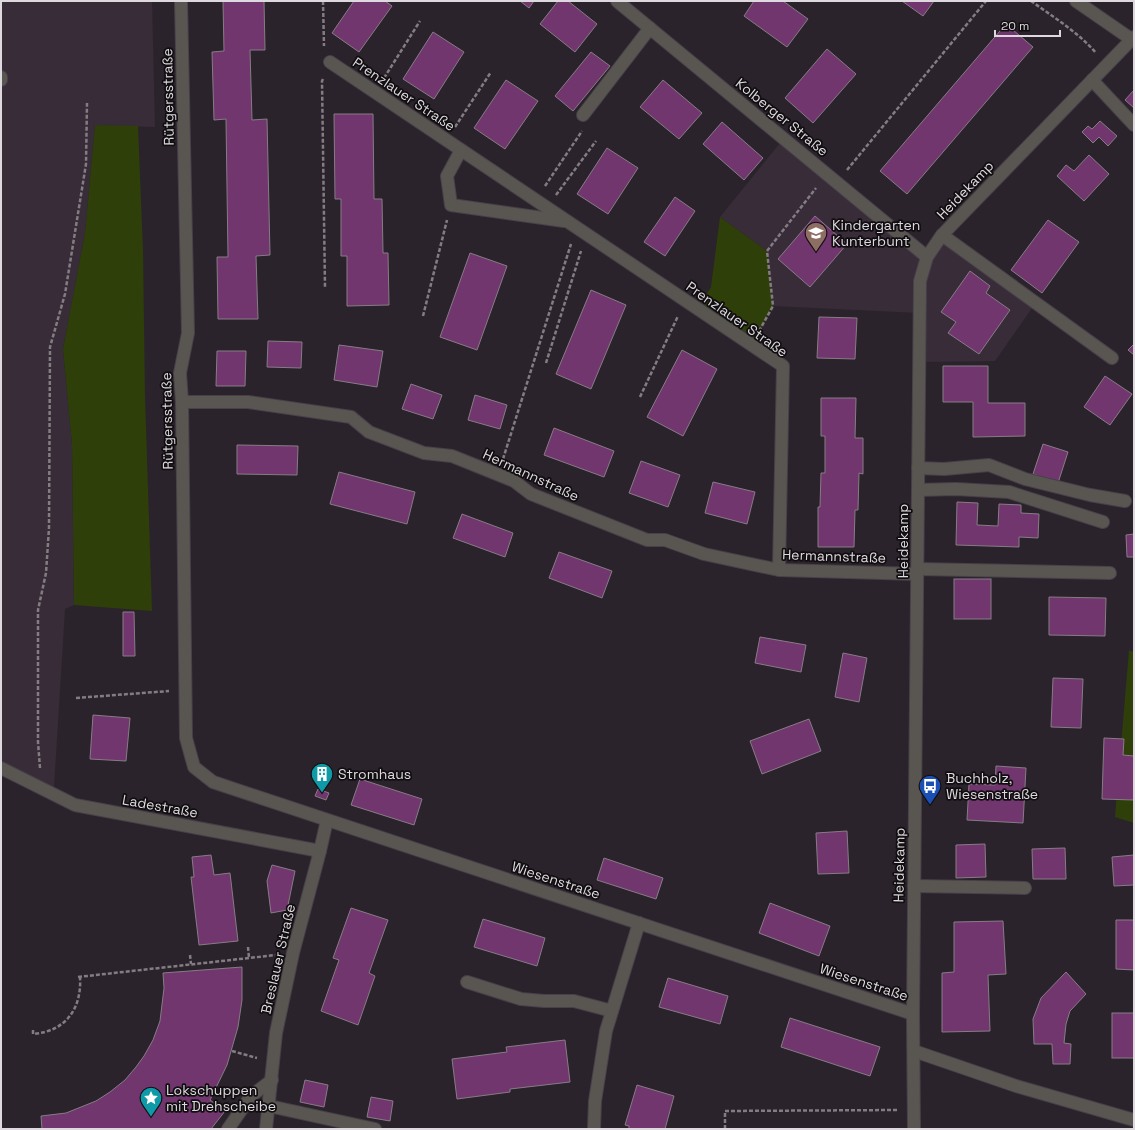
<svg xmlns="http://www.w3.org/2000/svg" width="1135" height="1130" viewBox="0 0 1135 1130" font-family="'Space Grotesk',sans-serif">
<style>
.built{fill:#372c38}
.green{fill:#2e3f0a}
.building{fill:#72366f;stroke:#867c85}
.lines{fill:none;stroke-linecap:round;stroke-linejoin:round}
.minor-casing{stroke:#484048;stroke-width:14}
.path{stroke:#837d83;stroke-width:2.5;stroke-dasharray:4 2;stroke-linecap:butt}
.minor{stroke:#595652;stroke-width:12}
.labels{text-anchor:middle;stroke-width:3.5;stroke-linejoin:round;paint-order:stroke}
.street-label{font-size:14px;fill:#ded9de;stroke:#110e11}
.poi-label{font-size:14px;fill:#ded9de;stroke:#110e11;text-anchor:start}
</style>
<rect width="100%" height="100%" fill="#2b232b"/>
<g class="built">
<path d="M1,1H152L155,127L95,125L85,233L63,349L72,445L74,605L65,609L54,787L1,774Z"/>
<path d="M784,138L927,256L939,240L1032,308L995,361L919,362V313L773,306L767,251L720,217Z"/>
</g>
<g class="green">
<path d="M95,125L138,126L143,251L145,397L152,611L74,605L72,445L63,349L85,233Z"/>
<path d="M720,217L767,251L773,306L751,345L698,309L711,287Z"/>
<path d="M1129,650L1134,652V823L1115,817Z"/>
</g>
<g class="building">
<path d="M223,1H264L265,50H250L252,120L267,119L270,255L256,256L258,319H218L217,257H228L226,119L214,120L212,52L224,51Z"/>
<path d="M354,1H385L392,6L359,52L332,33Z"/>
<path d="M520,1H534L529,8Z"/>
<path d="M558,1H568L597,24L575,52L540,24Z"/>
<path d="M754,1H783L808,19L787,47L744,16Z"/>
<path d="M902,1H934L923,16Z"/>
<path d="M1006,24L1033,47L907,194L880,171Z"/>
<path d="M433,32L464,52L434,99L403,79Z"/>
<path d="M827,49L856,74L813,123L785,98Z"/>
<path d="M591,52L610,66L573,111L555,96Z"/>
<path d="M506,80L538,101L505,149L474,128Z"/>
<path d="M663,80L702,113L679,139L640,107Z"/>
<path d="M1134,90V108L1125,100Z"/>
<path d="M334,114H373L374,199H382L383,253H388L389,305L347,306V256H341V199H335Z"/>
<path d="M1100,121L1117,136L1108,146L1099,137L1093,143L1082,132L1088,126L1092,129Z"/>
<path d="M722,122L763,158L744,180L703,144Z"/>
<path d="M607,148L638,168L608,214L577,194Z"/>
<path d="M1089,155L1109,174L1084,201L1057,176L1066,165L1074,171Z"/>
<path d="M675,197L695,211L665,256L644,242Z"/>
<path d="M815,216L847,244L810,287L778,259Z"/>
<path d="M1048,220L1079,242L1042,293L1011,270Z"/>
<path d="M470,253L507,266L477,350L440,337Z"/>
<path d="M970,271L990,286L986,293L1010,310L979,354L948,333L956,322L941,312Z"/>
<path d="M591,290L626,305L591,389L556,374Z"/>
<path d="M819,317L857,318L855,359L817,358Z"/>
<path d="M268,341L302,342L301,368L267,367Z"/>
<path d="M1134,344V355L1128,350Z"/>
<path d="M339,345L383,351L377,387L334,380Z"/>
<path d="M682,350L717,369L683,436L647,417Z"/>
<path d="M217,351H246L245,386H216Z"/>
<path d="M943,366H988V403H1025V436L973,437V402H943Z"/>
<path d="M1105,376L1132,394L1110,425L1084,407Z"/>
<path d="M411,384L442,395L433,419L402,409Z"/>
<path d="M475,395L507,405L500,429L468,420Z"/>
<path d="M821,398H856L855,438H863V474L859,473L858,510H855L854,547H818V507H820L821,473H825V436H821Z"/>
<path d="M554,428L614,451L604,477L544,455Z"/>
<path d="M1043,444L1068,452L1058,483L1033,474Z"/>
<path d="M237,445L298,446L297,475L237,474Z"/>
<path d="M641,461L680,475L668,507L629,493Z"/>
<path d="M339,472L415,492L407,524L330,504Z"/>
<path d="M713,482L755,492L747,524L705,513Z"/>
<path d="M957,502L978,503L977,525L998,526L999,504L1021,505V513L1039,514L1038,538L1019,537V547L956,545Z"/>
<path d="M462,514L513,533L505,557L453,538Z"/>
<path d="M1134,534V557H1127L1126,535Z"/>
<path d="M559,552L612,571L602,598L549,578Z"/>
<rect x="954" y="579" width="37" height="40"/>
<path d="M1049,597L1106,598L1105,636L1049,635Z"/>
<path d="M123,612H134L135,656H123Z"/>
<path d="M760,637L806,645L801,672L755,663Z"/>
<path d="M843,653L867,658L859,702L835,697Z"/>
<path d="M1053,678L1083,679L1081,728L1051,727Z"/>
<path d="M93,715L130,718L126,761L90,759Z"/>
<path d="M809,719L821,751L762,774L750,741Z"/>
<path d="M1104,738L1124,739L1123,755L1134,756V800L1102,799Z"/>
<path d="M996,766L1026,768L1023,823L967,820L969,784L995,785Z"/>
<path d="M360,779L422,799L414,825L351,805Z"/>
<path d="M318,789L329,793L326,800L315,796Z"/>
<path d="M847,831L849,873L818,874L816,833Z"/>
<path d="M985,844L986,877L956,878V845Z"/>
<path d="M1065,848L1066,879H1033L1032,849Z"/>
<path d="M211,855L214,875L230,873L238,941L199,945L191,877H194L192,857Z"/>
<path d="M1134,855V885L1114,886L1112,857Z"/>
<path d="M604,858L663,878L656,899L597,880Z"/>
<path d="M272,865L295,871L287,910L271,913L267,881Z"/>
<path d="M770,903L830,926L819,956L759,933Z"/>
<path d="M351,908L388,920L369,973L375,976L358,1025L321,1011L339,960L333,958Z"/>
<path d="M483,919L545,938L537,966L474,947Z"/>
<path d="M1116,920H1134V970L1116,969Z"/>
<path d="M1003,921L1006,974L988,975L990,1031L942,1032V973L954,972V922Z"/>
<path d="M242,967V1000L238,1027L227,1065L210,1100L225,1111L211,1129H42L41,1116L66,1113L96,1101L110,1092L125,1080L136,1067L144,1056L153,1040L160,1021L164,988L163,973Z"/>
<path d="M1066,972L1086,994L1070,1011L1066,1024L1064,1043L1071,1044L1070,1064H1053L1052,1044H1034L1033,1019L1041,998Z"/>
<path d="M668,978L728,996L720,1024L659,1007Z"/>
<rect x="1112" y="1013" width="22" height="45"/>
<path d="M790,1018L880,1047L870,1076L781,1047Z"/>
<path d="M565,1040L570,1082L510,1089V1092L457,1099L452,1059L507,1052L506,1047Z"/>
<path d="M305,1080L328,1085L324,1107L300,1102Z"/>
<path d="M637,1085L674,1096L665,1129H629V1126L625,1125Z"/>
<path d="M371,1097L393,1101L390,1121L367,1117Z"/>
</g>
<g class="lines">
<g class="minor-casing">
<g id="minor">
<path d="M181,1L188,333L180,373L182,402L186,738L194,767L213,782L913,1014"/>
<path d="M617,1L927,257"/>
<path d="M1076,1L1131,39"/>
<path d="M330,62L783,366L779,570"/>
<path d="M1,80V77"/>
<path d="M1092,80L1134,125"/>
<path d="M583,115L650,28"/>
<path d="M461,150L447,176L451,205L564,221"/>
<path d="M942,235L1112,358"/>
<path d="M182,402H248L351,417L369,432L424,453L452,456L514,481L531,494L647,540H665L704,554L779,570L917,574"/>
<path d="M918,468L944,469L989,465L1025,479L1090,495L1125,501"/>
<path d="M918,490L956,489L1009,492L1103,522"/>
<path d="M918,569L1110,573"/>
<path d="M1,768L75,805L320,851"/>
<path d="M914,886L1025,888"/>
<path d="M467,982L521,999L544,1001H574L612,1011"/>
<path d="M914,1051L1016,1086L1134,1120"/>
<path d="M269,1106L375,1129"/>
<path d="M228,1129L251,1096L272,1080"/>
<path d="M266,1129L276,1033L293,953L320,851L327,820"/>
<path d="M594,1129L595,1101L606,1031L639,923"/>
<path d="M914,1129L913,1014L920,281L927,257L942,235L1134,37"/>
</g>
</g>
<g class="path">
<path d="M323,1L324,46"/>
<path d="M1031,1C1052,16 1079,33 1096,53"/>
<path d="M384,78L420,21"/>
<path d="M323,79L322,81L325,287"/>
<path d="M455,127L491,72"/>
<path d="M847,170L986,1"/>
<path d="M545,186L582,131"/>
<path d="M556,195L596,141"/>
<path d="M423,316L447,220"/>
<path d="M759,331L773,306L767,251L816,188"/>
<path d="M546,363L581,251"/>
<path d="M640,397L678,316"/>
<path d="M503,459L571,244"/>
<path d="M76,698L169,691"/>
<path d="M40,768L38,742V610L46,573L49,528L50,347L65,294L86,164L87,103"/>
<path d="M248,947L249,958"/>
<path d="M190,955L191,964"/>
<path d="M78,977L276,955"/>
<path d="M33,1030V1034C66,1031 82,1009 80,976"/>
<path d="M232,1051L257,1058"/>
<path d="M725,1129V1111L898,1110"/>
</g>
<use href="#minor" class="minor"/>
</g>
<defs>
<g id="school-pin" transform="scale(1.15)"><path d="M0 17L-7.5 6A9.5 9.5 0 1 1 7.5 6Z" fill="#8d6e63" stroke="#110e11"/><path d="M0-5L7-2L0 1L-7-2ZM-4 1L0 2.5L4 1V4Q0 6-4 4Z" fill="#fff"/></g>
<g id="building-pin" transform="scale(1.15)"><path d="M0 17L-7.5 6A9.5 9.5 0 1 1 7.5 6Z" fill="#0f9aa8" stroke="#110e11"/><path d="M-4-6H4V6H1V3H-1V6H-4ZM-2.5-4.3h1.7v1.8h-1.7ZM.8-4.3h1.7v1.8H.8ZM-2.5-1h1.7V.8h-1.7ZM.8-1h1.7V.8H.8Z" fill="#fff"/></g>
<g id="bus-pin" transform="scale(1.15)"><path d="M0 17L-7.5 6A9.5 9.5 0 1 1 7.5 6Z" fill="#1a4fb4" stroke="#110e11"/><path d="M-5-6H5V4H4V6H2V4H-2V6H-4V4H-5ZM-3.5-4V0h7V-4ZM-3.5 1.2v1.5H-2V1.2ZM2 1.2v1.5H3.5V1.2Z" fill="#fff"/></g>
<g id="sight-pin" transform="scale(1.15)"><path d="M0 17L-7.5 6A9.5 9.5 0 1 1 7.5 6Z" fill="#0f9aa8" stroke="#110e11"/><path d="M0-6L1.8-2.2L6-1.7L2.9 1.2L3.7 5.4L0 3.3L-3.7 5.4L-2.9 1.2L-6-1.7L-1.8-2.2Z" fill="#fff"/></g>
</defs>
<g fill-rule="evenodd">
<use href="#school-pin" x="816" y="233"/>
<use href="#building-pin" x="322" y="774"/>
<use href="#bus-pin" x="930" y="786"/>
<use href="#sight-pin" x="151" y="1098"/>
</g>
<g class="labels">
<g class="street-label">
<text transform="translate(404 94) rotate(34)" y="5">Prenzlauer Straße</text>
<text transform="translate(168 97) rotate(-91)" y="5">Rütgersstraße</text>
<text transform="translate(782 117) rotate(39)" y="5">Kolberger Straße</text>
<text transform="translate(965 190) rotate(-46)" y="5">Heidekamp</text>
<text transform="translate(737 319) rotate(35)" y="5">Prenzlauer Straße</text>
<text transform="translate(167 421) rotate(-91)" y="5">Rütgersstraße</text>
<text transform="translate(531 475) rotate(25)" y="5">Hermannstraße</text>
<text transform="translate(903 541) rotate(-90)" y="5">Heidekamp</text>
<text transform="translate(834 556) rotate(2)" y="5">Hermannstraße</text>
<text transform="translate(160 806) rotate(10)" y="5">Ladestraße</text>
<text transform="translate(899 865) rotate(-89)" y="5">Heidekamp</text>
<text transform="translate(556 880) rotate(18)" y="5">Wiesenstraße</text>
<text transform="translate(278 959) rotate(-77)" y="5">Breslauer Straße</text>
<text transform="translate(864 982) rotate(18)" y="5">Wiesenstraße</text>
</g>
<g class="poi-label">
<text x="832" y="230">Kindergarten<tspan x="832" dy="16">Kunterbunt</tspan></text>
<text x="338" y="779">Stromhaus</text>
<text x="946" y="783">Buchholz,<tspan x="946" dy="16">Wiesenstraße</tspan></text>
<text x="166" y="1095">Lokschuppen<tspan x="166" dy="16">mit Drehscheibe</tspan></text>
</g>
</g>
<rect width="1135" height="1130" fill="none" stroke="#ded9de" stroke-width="4"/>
<path d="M995 30v6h65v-6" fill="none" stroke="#ded9de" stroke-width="2"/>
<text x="1001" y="30" font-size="12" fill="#ded9de" stroke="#110e11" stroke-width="3" paint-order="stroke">20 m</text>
</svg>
